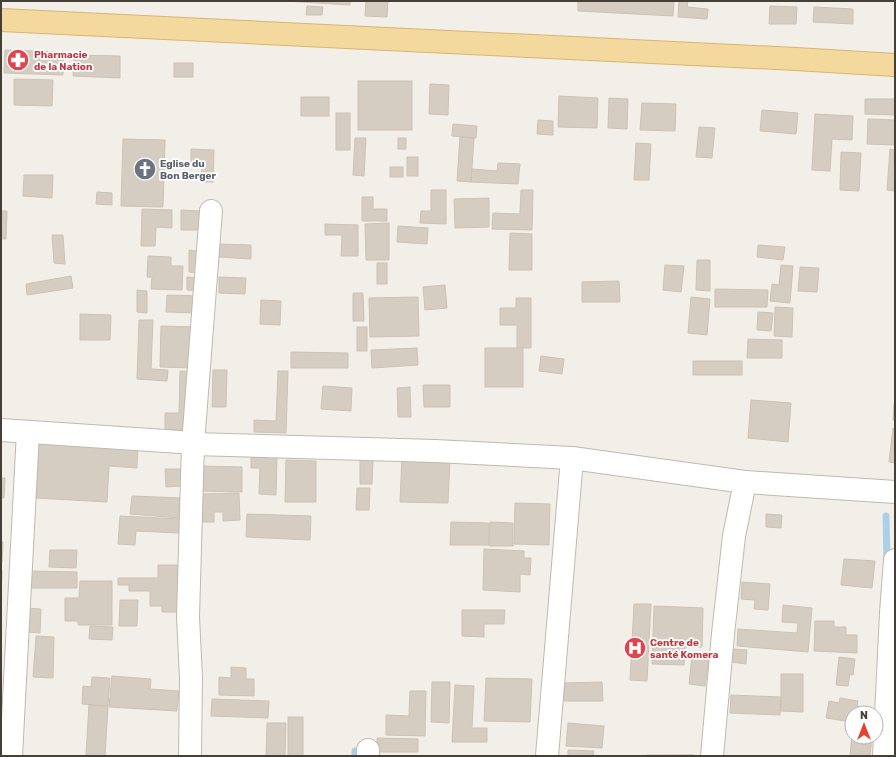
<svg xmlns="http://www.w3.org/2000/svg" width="896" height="757" viewBox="0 0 896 757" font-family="Rubik,sans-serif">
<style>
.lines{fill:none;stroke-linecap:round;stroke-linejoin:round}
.stream{stroke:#aad1e9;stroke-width:7}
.building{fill:#d6cdc2;stroke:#cdc2b3}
.minor-casing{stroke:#c0b9af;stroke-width:24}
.major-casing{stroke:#d8b571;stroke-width:24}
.minor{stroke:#fff;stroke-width:22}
.major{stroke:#f4d99f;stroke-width:22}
.labels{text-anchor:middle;stroke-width:3.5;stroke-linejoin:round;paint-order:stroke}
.health-label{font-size:10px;font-weight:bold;fill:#be3a42;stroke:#fff;text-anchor:start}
.worship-label{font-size:10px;font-weight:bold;fill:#5b616d;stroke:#fff;text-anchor:start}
</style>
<rect width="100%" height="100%" fill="#f2efe8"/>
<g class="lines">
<g class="stream">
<path d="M886,516L887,562"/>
<path d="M355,756V751"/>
</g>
</g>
<g class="building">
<path d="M285,1H350V5Z"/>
<path d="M366,1H388L387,17L365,16Z"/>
<path d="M578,1H674L673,16L578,11Z"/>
<path d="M679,1H688L687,7L708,9L707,19L678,17Z"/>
<path d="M307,6L323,7L322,15H306Z"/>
<path d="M770,6L797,7L796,24H769Z"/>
<path d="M814,7L853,9V24L813,22Z"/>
<path d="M5,50L64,52L63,75L4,73Z"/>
<path d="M74,55L120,56V78L73,76Z"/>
<rect x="174" y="63" width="19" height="14"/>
<path d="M14,79L53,80L52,106L14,105Z"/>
<rect x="358" y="81" width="54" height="49"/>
<path d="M430,84L449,85L448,115L429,114Z"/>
<path d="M559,96L598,98L597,128L558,127Z"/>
<rect x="301" y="97" width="28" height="19"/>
<path d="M609,98L628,99L627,129L608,128Z"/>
<path d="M865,99H895V115L865,114Z"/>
<path d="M642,103L676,104L675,131L640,130Z"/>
<path d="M762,110L798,113L796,134L760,131Z"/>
<rect x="336" y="113" width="14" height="37"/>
<path d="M815,114L853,116L852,140L832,139L830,171L812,170Z"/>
<path d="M868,119L895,120V145L867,144Z"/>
<path d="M538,120L553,121V135L537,134Z"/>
<path d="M453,124L477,126L476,138L452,136Z"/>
<path d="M699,127L715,128L712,158L696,157Z"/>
<path d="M460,137L474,138L471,182L457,181Z"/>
<path d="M355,138H366L364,176L353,175Z"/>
<rect x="398" y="138" width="8" height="11"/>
<path d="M123,139L165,140L163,207L121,206Z"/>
<path d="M636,143L651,144L649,180H634Z"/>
<path d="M191,149L214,150L213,182H201L202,163H191Z"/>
<path d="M890,149L895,150V191L887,190Z"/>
<path d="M841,152L861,153L859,191L840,190Z"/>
<rect x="407" y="157" width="11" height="19"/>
<path d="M498,163L520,164L518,184L471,182L472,169L497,171Z"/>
<rect x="390" y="167" width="13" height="10"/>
<path d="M24,175H53L52,198L23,196Z"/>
<path d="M431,190H446V224L420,223L421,211H431Z"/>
<path d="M521,190H533L532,230L492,229L493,213L520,214Z"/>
<path d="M97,192L112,193V205L96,204Z"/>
<path d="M362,197H373V209H387V221H362Z"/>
<path d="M489,198V227L455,228L454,199Z"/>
<path d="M142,209L172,210V228L156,227L155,246H141Z"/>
<path d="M181,210L201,211L200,230H181Z"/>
<path d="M1,211H7L6,239H1Z"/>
<path d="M389,223V260H366L365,224Z"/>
<path d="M325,224L358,225V256H341L342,235H325Z"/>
<path d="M398,226L428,228L427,244L397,242Z"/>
<path d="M510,233L532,234V270H509Z"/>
<path d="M52,235H63L65,264L54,263Z"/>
<path d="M219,244L251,245V259L218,257Z"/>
<path d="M758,245L785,247L783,260L757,257Z"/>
<path d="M189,250L204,252L203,273L189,272Z"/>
<path d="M148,256L171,257V266H183L182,290L151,289L152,277H147Z"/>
<path d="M697,260H710V291L696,290Z"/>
<rect x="377" y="263" width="10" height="21"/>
<path d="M665,265L684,266L681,292L663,290Z"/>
<path d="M781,265L793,266L790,303L770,301L772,284L779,285Z"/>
<path d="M800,267L819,268L817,292L798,291Z"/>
<path d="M71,276L73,288L27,295L26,284Z"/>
<path d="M187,277L200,278V291L187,290Z"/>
<path d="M219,277L246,278L245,294L219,293Z"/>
<path d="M619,281L620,302H582V282Z"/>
<path d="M445,285L447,308L425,310L423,287Z"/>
<path d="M715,289L768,290L767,307H715Z"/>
<path d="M137,290L147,291V313L137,312Z"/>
<path d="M353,293H363L364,321H353Z"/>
<path d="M167,295L199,296L198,313L166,312Z"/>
<path d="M418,297L419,336L370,337L369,298Z"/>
<path d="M691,297L710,299L707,335L688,333Z"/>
<path d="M516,298H531V348H517V325H500V308H516Z"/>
<path d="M261,300L281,301L280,325L260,324Z"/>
<path d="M775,307L793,308L792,337L774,336Z"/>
<path d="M758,312L773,313L771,331L757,330Z"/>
<path d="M80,314L111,315L110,340H80Z"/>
<path d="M139,320H153L151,369L168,370L167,381L137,379Z"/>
<path d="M161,326L197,327L195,368L160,367Z"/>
<rect x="357" y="327" width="10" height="24"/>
<path d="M748,339L782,340V358H747Z"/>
<path d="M417,348L418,365L372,368L371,350Z"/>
<rect x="485" y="348" width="38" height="39"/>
<path d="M291,352L348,353V368H291Z"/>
<path d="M541,356L564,359L562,374L539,371Z"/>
<rect x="693" y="361" width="49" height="14"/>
<path d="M213,370H227L226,407H212Z"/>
<path d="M180,371L197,372L196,430H165V413H179Z"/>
<path d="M278,371H288L286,433L254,432V420L276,421Z"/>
<path d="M423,385H450V407H424Z"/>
<path d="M323,386L352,388L351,411L321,409Z"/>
<path d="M410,387L411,417H398L397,388Z"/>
<path d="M751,400L791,403L788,442L748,438Z"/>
<path d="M894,404H895V420H893Z"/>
<path d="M893,428L895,429V463L889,462Z"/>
<path d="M39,439L138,444L137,468L109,466L107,502L36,498Z"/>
<path d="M251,455L277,456L276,495L259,494L260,468H251Z"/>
<path d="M402,456L450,458L448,503L400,502Z"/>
<path d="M360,459L373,460L372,484H360Z"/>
<path d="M286,460L316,461V502H285Z"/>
<path d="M200,466L242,467V492L199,491Z"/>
<path d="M165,469H181V486L166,487Z"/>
<path d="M1,478H5L4,498H1Z"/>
<path d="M357,488H370L369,510H356Z"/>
<path d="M239,493L240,520L223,521V512H214V522H203L202,494Z"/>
<path d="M132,496L181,498L180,518L130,514Z"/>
<path d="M515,503L550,504L549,545L514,544Z"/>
<path d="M247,514L311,516L310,540L246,537Z"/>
<path d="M766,514L782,515L781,528L766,527Z"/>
<path d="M120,516L180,519L179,533L136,531L135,545L118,544Z"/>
<path d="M451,522L489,523V545H450Z"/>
<path d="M490,522L513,523V546H489Z"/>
<path d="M1,542H3L2,562H1Z"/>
<path d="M484,549L524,551V558H531L530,575L520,574V592L483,590Z"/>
<path d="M50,550H77L76,568L49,567Z"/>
<path d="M844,559L875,561L872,588L841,585Z"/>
<path d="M158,565H177L178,612H162V606H150V591H129V585H118V578H158Z"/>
<path d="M1,571H2L1,599Z"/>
<path d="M29,571L77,572V588H29Z"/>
<path d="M80,581H112V625H78V621H65V598H79Z"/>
<path d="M742,582L770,584L768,610L754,609L755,600L741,599Z"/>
<path d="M120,600H138L137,626H119Z"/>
<path d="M634,604H651L647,681L630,680Z"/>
<path d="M783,605L812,608L808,652L737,646L738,629L797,633L798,623L782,622Z"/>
<path d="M654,606L703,608L702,647H685L684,665L652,664Z"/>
<path d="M26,608L41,609L40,633L25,632Z"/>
<path d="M462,610H505L504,624H484V637L462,636Z"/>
<path d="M815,621H834V627H846V635H857V653L814,651Z"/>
<path d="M90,626L113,627L112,640L89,639Z"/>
<path d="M36,636L54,637L53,678L33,677Z"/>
<path d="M732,649L747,650L746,664L731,662Z"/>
<path d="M692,656L709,658L705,686L689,684Z"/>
<path d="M839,657L855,659L853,675L850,674L848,686L836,685Z"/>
<path d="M231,667L246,668V679H254V696L219,695V677L231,678Z"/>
<path d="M781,674H803V712L781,711Z"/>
<path d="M112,676L151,679L150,689L179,691L177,711L109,707Z"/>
<path d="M92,677L110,678L108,706L82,704L83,686L91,687Z"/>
<path d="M486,678L532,679L530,722L484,721Z"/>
<path d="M432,682H450L449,723L431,722Z"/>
<path d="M602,682L603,701H564V683Z"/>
<path d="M455,685L474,686L472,728H487V742H452Z"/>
<path d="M410,691H426L425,736L386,735V715L409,716Z"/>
<path d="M731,695L781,697L780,715L730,713Z"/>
<path d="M840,698L858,701L857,706L871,709L870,713H852V722L826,718L829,701L839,703Z"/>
<path d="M212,699L269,701L268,718L211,716Z"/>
<path d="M89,705L108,706L105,756L86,755Z"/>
<rect x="288" y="717" width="15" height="39"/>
<path d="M267,723H286L285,756H266Z"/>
<path d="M568,723L604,726L602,748L566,746Z"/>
<path d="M852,734V737H872L870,756H850Z"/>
<path d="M377,738L418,739V752H377Z"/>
<path d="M568,750L594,751L593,756H568Z"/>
<path d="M646,755H694L646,756Z"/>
</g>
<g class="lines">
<g class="minor-casing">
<g id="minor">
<path d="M1,430L180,442L193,444L435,451L572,458L745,482L895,492"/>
<path d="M11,756L28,432"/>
<path d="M190,756L191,678L188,617L193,444L211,211"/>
<path d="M368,756V750"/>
<path d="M547,756L572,458"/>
<path d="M712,756L723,634L734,536L745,482"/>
<path d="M884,756L891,613L895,560"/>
</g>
</g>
<g class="major-casing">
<path id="major" d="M1,20L796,59L895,65"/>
</g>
<use href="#minor" class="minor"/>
<use href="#major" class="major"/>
</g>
<defs>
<g id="pharmacy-disc" transform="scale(1.15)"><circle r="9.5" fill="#e0444e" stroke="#fff"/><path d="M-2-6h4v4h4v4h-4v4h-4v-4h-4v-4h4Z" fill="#fff"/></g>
<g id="church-disc" transform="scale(1.15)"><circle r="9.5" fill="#6b7280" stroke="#fff"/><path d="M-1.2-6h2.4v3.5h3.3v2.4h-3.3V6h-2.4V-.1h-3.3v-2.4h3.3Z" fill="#fff"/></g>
<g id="hospital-disc" transform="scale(1.15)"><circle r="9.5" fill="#e0444e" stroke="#fff"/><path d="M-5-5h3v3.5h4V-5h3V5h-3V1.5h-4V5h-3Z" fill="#fff"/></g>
</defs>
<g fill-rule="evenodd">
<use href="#pharmacy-disc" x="18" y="60"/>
<use href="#church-disc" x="145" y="169"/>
<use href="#hospital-disc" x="635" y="648"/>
</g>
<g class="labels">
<g class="health-label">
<text x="34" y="58">Pharmacie<tspan x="34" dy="12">de la Nation</tspan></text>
<text x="650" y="646">Centre de<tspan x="650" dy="12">santé Komera</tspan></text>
</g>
<g class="worship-label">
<text x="160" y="167">Eglise du<tspan x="160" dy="12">Bon Berger</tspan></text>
</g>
</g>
<rect width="896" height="757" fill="none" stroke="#453f37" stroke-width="4"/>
<g transform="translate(864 725)"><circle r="19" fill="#ffffff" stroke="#b5b2af"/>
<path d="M0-3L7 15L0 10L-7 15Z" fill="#e4432d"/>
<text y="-6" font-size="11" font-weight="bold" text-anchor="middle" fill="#453f37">N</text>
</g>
</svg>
